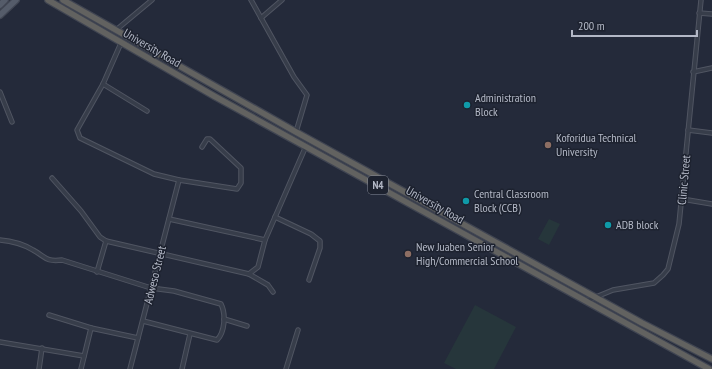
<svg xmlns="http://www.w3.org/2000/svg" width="712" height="369" viewBox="0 0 712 369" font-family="'PT Sans Narrow',sans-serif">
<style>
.green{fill:#26363b}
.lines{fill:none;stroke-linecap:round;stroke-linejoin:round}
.minor-casing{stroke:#505562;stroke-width:5.5}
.primary-casing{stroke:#414653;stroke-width:8}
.trunk-casing{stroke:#404552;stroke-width:8}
.minor{stroke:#373d4a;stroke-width:3.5}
.primary{stroke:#555c6a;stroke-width:5.5}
.trunk{stroke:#626260;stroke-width:5.5}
.culture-dot{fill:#0f9aa8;stroke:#1d222f;stroke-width:1.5}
.education-dot{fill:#8d6e63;stroke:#1d222f;stroke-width:1.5}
.labels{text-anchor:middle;stroke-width:3;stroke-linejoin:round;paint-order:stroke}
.shield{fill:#1d222f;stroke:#868b99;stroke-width:1}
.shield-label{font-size:11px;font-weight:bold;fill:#b3b8c6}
.street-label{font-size:12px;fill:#b3b8c6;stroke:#1d222f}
.poi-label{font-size:12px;fill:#b3b8c6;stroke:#1d222f;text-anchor:start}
</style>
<rect width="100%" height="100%" fill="#242a3a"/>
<g class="green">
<path d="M549,219L560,224L549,245L538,239Z"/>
<path d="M475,305L516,327L494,369H456L444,363Z"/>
</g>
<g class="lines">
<g class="minor-casing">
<g id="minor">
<path d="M251,0L294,77L307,95L296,132"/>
<path d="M699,13L712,14"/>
<path d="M261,18L282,0"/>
<path d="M116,30L152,0"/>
<path d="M121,43L103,84L77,130L80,138L154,174L179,180L237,189L241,183V168L210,139H207L202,147"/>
<path d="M693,72L712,68"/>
<path d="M103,84L147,111"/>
<path d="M0,92L12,122"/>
<path d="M688,130L712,133"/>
<path d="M52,178L81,211L100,237L106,241L97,272"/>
<path d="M682,199L712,204"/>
<path d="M275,217L311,234L320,241V248L309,280"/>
<path d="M0,240C12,241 23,244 33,250C46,257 45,262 62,260L151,288L174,291L221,304C226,314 225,332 217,340L143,321"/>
<path d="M265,240L306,146"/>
<path d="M106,241L249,274L258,267L265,240L169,219"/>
<path d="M249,274L268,285L273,292"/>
<path d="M586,301L613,290L654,283L663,275L668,269L679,224L701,0"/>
<path d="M49,315L91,328"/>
<path d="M224,319L247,326"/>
<path d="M0,342L84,356"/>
<path d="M39,369L42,348"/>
<path d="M81,369L91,328L138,338"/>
<path d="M130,369L179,180"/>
<path d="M182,369L190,334"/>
<path d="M286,369L298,330"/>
</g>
</g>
<g class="primary-casing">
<g id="primary">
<path d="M0,5L5,0"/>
<path d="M0,15L16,0"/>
</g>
</g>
<g class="trunk-casing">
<g id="trunk">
<path d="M48,0L214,96L709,369"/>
<path d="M63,0L296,132L642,323L712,359"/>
</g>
</g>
<use href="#minor" class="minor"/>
<use href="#primary" class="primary"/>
<use href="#trunk" class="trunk"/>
</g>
<g class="culture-dot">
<circle cx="467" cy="105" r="4"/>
<circle cx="466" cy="201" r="4"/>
<circle cx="608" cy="225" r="4"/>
</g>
<g class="education-dot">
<circle cx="548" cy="145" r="4"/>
<circle cx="408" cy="254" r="4"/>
</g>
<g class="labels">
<rect class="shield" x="368" y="176" width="20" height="18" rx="3"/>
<g class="shield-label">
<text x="378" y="189">N4</text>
</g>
<g class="street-label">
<text transform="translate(152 48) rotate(30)" y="4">University Road</text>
<text transform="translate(684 180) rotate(-85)" y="4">Clinic Street</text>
<text transform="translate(435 205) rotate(29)" y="4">University Road</text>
<text transform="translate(155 275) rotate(-76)" y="4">Adweso Street</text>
</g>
<g class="poi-label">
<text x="475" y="102">Administration<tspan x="475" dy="14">Block</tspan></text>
<text x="556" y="142">Koforidua Technical<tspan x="556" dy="14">University</tspan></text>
<text x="474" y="198">Central Classroom<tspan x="474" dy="14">Block (CCB)</tspan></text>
<text x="616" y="229">ADB block</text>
<text x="416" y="251">New Juaben Senior<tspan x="416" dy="14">High/Commercial School</tspan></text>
</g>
</g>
<path d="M572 30v6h125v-6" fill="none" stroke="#b3b8c6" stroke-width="2"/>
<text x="578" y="30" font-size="12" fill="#b3b8c6" stroke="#1d222f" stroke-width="3" paint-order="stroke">200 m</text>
</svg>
